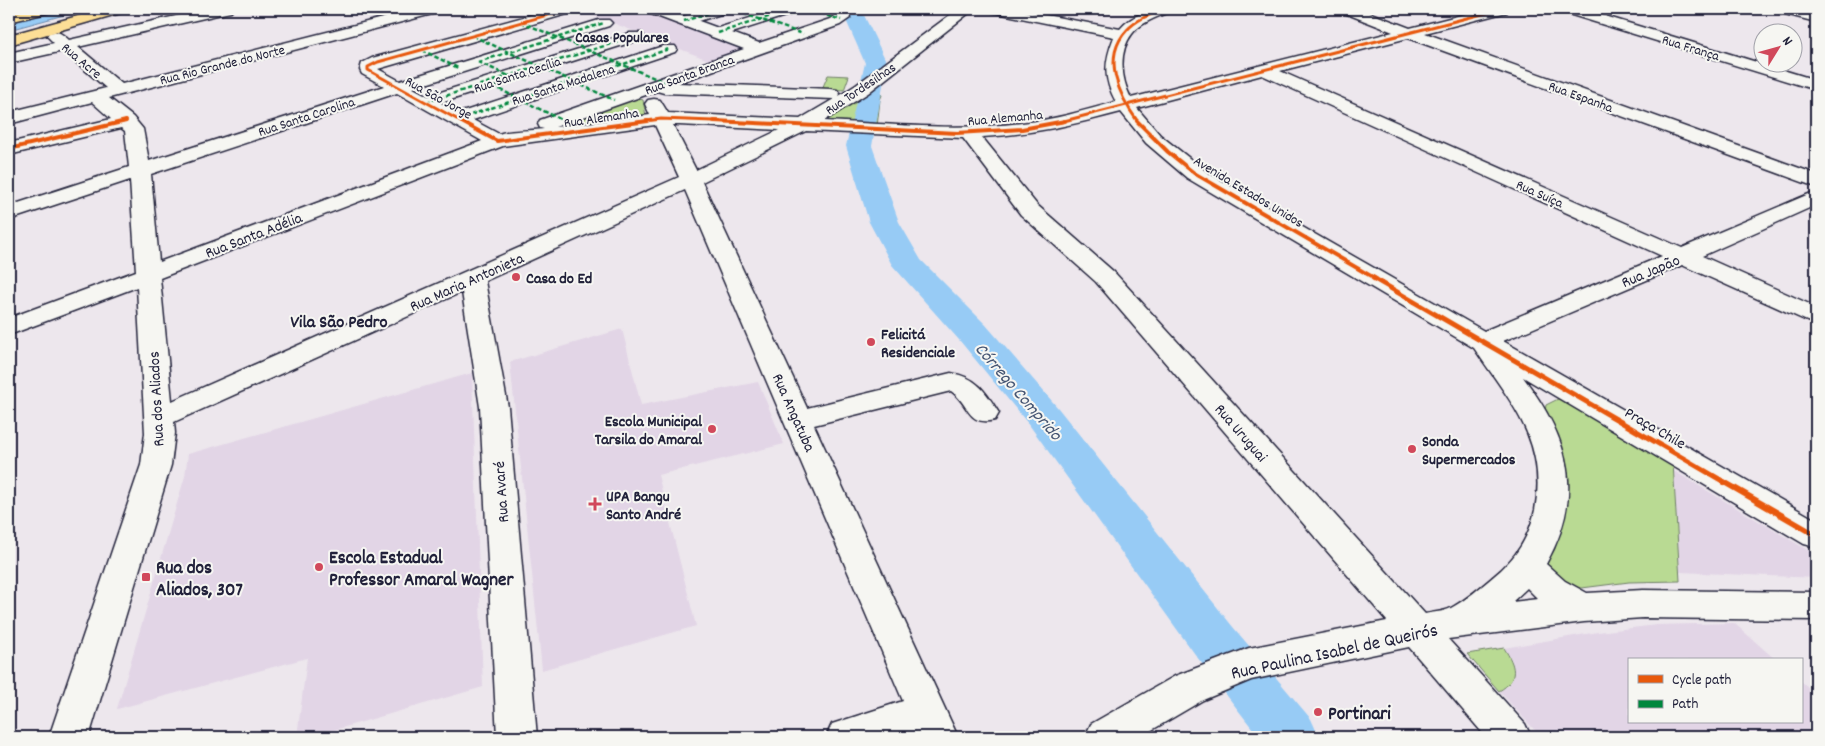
<svg xmlns="http://www.w3.org/2000/svg" width="1825" height="746" viewBox="0 0 1825 746" font-family="Dekko,sans-serif">
<style>
.built{fill:#e2d5e6}
.green{fill:#b9da93;stroke:#6e7e67}
.water{fill:#97cbf5;stroke:#6887ab}
.lines{fill:none;stroke-linecap:round;stroke-linejoin:round}
.river{fill:#97cbf5;fill-rule:evenodd}
.minor-casing{stroke:#22223b;stroke-width:3}
.highway-casing{stroke:#22223b;stroke-width:3}
.minor{fill:#f6f6f2;fill-rule:evenodd}
.highway{fill:#fcde96;fill-rule:evenodd}
.quiet{stroke:#00873e;stroke-width:2.5;stroke-dasharray:4.5 2.5;stroke-linecap:butt}
.cycleway-far3-casing{stroke:#f6f6f2;stroke-width:5}
.cycleway-far2-casing{stroke:#f6f6f2;stroke-width:6}
.cycleway-far1-casing{stroke:#f6f6f2;stroke-width:8}
.cycleway-casing{stroke:#f6f6f2;stroke-width:9}
.cycleway-far3{stroke:#e8590c;stroke-width:3}
.cycleway-far2{stroke:#e8590c;stroke-width:4}
.cycleway-far1{stroke:#e8590c;stroke-width:5}
.cycleway{stroke:#e8590c;stroke-width:6}
.poi-dot{fill:#d1495b;stroke:#f6f6f2;stroke-width:2}
.labels{text-anchor:middle;stroke-width:4;stroke-linejoin:round;paint-order:stroke}
.far-street-label{font-size:14px;fill:#22223b;stroke:#f6f6f2}
.far-neighbourhood-label{font-size:15px;font-weight:bold;fill:#22223b;stroke:#f6f6f2}
.street-label{font-size:16px;fill:#22223b;stroke:#f6f6f2}
.poi-label{font-size:16px;font-weight:bold;fill:#22223b;stroke:#f6f6f2;text-anchor:start}
.neighbourhood-label{font-size:18px;font-weight:bold;fill:#22223b;stroke:#f6f6f2}
.water-label{font-size:18px;font-style:italic;fill:#455573;stroke:#f6f6f2}
.near-poi-label{font-size:19px;font-weight:bold;fill:#22223b;stroke:#f6f6f2;text-anchor:start}
.near-street-label{font-size:19px;fill:#22223b;stroke:#f6f6f2}
</style>
<rect width="100%" height="100%" fill="#ede7ed"/>
<filter id="ink" filterUnits="userSpaceOnUse"><feTurbulence type="fractalNoise" baseFrequency=".02" numOctaves="2"/><feDisplacementMap in="SourceGraphic" scale="10" xChannelSelector="R" yChannelSelector="G"/><feConvolveMatrix kernelMatrix="1 2 1 2 8 2 1 2 1" color-interpolation-filters="sRGB"/></filter>
<g filter="url(#ink)">
<g class="built">
<path d="M590,9H642L748,48L711,61L582,11Z"/>
<path d="M622,329L641,405L758,382L784,444L658,475L696,626L542,670L510,362Z"/>
<path d="M472,373L483,687L310,737H297L307,658L117,709L185,476L188,454Z"/>
<path d="M1674,471L1816,555V578L1680,572Z"/>
<path d="M1734,623L1776,660H1629V722H1801V681L1816,694V737H1541L1499,691L1508,686L1513,678L1514,669L1512,660L1504,648L1598,632L1657,625Z"/>
</g>
<g class="green">
<path d="M828,75L849,76L844,90L822,89Z"/>
<path d="M873,89L882,95L880,100L877,127L818,124Z"/>
<path d="M635,97L643,100L646,116L567,126L566,124V121Z"/>
<path d="M1558,399L1567,401L1673,463L1680,581L1629,582L1574,589L1543,567L1545,411L1546,405Z"/>
<path d="M1504,648C1515,665 1520,679 1499,691L1467,654Z"/>
</g>
<path class="water" d="M54,9H86L9,30V21Z"/>
<g class="lines">
<path class="river" d="M841,9H861L887,63L872,146L899,222L921,260L986,325L1058,408L1233,627L1311,719L1319,737H1259L1197,657L1030,426L960,341L892,265L869,222L846,146L865,63Z"/>
<g class="minor-casing">
<g id="minor">
<path d="M207,9H233L231,12L226,13L78,47L122,84L418,9H442L440,12L109,98L133,117L143,129L149,161L384,86L362,74L360,70L362,63L372,58L553,9H576L574,12L378,69L400,81L599,20H609L612,23L609,26L413,88L428,96L630,33H642L644,36L642,39L441,103L459,113L663,46H675L677,49L675,52L473,120L499,134C509,130 531,131 544,129L540,128L538,124L540,120L744,49L646,12L644,9H664L684,16L708,9H729L727,12L699,21L718,28L779,9H800L798,12L732,33L759,43L830,19L834,16V9H848L850,18L840,25L678,83L831,89L837,90L840,94L839,96L856,85L958,9H974L868,93L824,121C890,124 957,131 1022,123C1054,120 1085,110 1116,102C1103,78 1104,62 1114,37L992,12L990,9H1014L1120,29C1134,13 1151,9 1171,9L1169,12C1157,17 1140,23 1132,34C1118,52 1121,79 1131,98L1393,32L1342,12L1340,9H1360L1410,28L1485,9H1509L1507,12L1425,33L1816,174V187L1408,38L1280,71L1682,248L1816,191V205L1702,256L1816,307V324L1807,321L1682,265L1503,341L1816,520V547L1804,544L1523,377C1570,439 1585,494 1546,564L1565,581L1587,593L1643,590L1816,592V620L1643,618L1584,622L1448,639L1525,724L1531,737H1486L1409,647L1251,680L1203,700L1140,737H1085L1091,724L1175,676L1249,648L1387,621L1096,282L1021,215L963,138L806,131L702,182L807,408L951,373C977,377 986,392 999,413L995,420C967,427 970,404 951,391L814,425L958,737H918L916,732L899,737H826L832,724L903,701L685,190L485,281L508,407L537,737H497L480,407L462,292L174,422L175,433L171,465L89,737H49L141,465L145,433L137,287L9,335V318L136,271L130,180L9,220V206L129,167L125,131L121,128L9,155V143L111,119L92,102L9,124V112L106,88L63,51L9,63V53L54,43L47,36L49,33C58,30 62,34 69,40ZM1262,75L1662,256L1484,331L1208,173L1160,135L1137,108ZM657,91L664,93L834,99L800,119L668,113L660,100L654,99L648,100L645,104L650,115L555,127ZM397,93L482,141L159,262L151,174ZM1121,112L1146,143L1187,178L1474,348C1509,400 1548,441 1535,510C1529,538 1516,558 1494,576C1481,587 1466,600 1451,608C1444,612 1433,612 1425,614L1114,272L1037,205L982,137C1033,134 1072,125 1121,112ZM655,125L679,177L172,401L160,278L503,146ZM673,125H679L779,130L696,170ZM1527,588L1538,599L1512,602Z"/>
<path d="M1560,9H1582L1816,80V90L1562,12Z"/>
<path d="M1775,9H1798L1816,13V22L1777,12Z"/>
</g>
</g>
<g class="highway-casing">
<g id="highway">
<path d="M29,9H53L51,12L9,22V14Z"/>
<path d="M103,9H126L124,12L9,45V35Z"/>
</g>
</g>
<use href="#minor" class="minor"/>
<use href="#highway" class="highway"/>
<g class="quiet">
<path d="M730,9L803,34"/>
<path d="M807,9L841,20"/>
<path d="M684,21L722,9"/>
<path d="M521,22L664,82"/>
<path d="M718,33L793,9"/>
<path d="M473,36L614,100"/>
<path d="M422,50L458,68"/>
<path d="M478,62L604,23"/>
<path d="M478,62L509,76"/>
<path d="M487,83L560,119"/>
<path d="M426,102L636,36"/>
<path d="M458,119L669,49"/>
</g>
<g class="cycleway-far3-casing">
<g id="cycleway-far3">
<path d="M122,122L126,121"/>
<path d="M462,122L368,70V67L378,62L569,9"/>
<path d="M639,122L661,119L739,122"/>
<path d="M1060,122L1502,9"/>
<path d="M1138,122C1119,96 1101,58 1127,30C1137,19 1151,14 1164,9"/>
</g>
</g>
<g class="cycleway-far2-casing">
<g id="cycleway-far2">
<path d="M460,121L497,141L648,121"/>
<path d="M714,121L957,133L1022,129L1065,121"/>
<path d="M1137,121L1168,152L1194,173L1376,279"/>
<path d="M9,149L126,121"/>
</g>
</g>
<g class="cycleway-far1-casing">
<path id="cycleway-far1" d="M1373,278L1726,483"/>
</g>
<g class="cycleway-casing">
<path id="cycleway" d="M1724,482L1816,535"/>
</g>
<use href="#cycleway-far3" class="cycleway-far3"/>
<use href="#cycleway-far2" class="cycleway-far2"/>
<use href="#cycleway-far1" class="cycleway-far1"/>
<use href="#cycleway" class="cycleway"/>
</g>
</g>
<g class="poi-dot">
<circle cx="516" cy="277" r="5"/>
<circle cx="871" cy="342" r="5"/>
<circle cx="712" cy="429" r="5"/>
<circle cx="1412" cy="449" r="5"/>
<path d="M592.5 496.5h5v5h5v5h-5v5h-5v-5h-5v-5h5z"/>
<circle cx="319" cy="567" r="5"/>
<rect x="141" y="572" width="10" height="10" rx="2.5"/>
<circle cx="1318" cy="712" r="5"/>
</g>
<g class="labels">
<g class="far-street-label">
<text transform="translate(1691 47) rotate(17)" y="5">Rua França</text>
<text transform="translate(82 60) rotate(40)" y="5">Rua Acre</text>
<text transform="translate(222 64) rotate(-14)" y="5">Rua Rio Grande do Norte</text>
<text transform="translate(517 74) rotate(-18)" y="5">Rua Santa Cecília</text>
<text transform="translate(689 74) rotate(-20)" y="5">Rua Santa Branca</text>
<text transform="translate(563 84) rotate(-18)" y="5">Rua Santa Madalena</text>
<text transform="translate(860 88) rotate(-34)" y="5">Rua Tordesilhas</text>
<text transform="translate(1581 96) rotate(20)" y="5">Rua Espanha</text>
<text transform="translate(439 97) rotate(29)" y="5">Rua São Jorge</text>
<text transform="translate(306 116) rotate(-18)" y="5">Rua Santa Carolina</text>
<text transform="translate(601 117) rotate(-8)" y="5">Rua Alemanha</text>
<text transform="translate(1005 117) rotate(-5)" y="5">Rua Alemanha</text>
<text transform="translate(1249 191) rotate(31)" y="5">Avenida Estados Unidos</text>
<text transform="translate(1540 193) rotate(24)" y="5">Rua Suíça</text>
</g>
<g class="far-neighbourhood-label">
<text x="622" y="42">Casas Populares</text>
</g>
<g class="street-label">
<text transform="translate(253 234) rotate(-21)" y="6">Rua Santa Adélia</text>
<text transform="translate(1650 270) rotate(-23)" y="6">Rua Japão</text>
<text transform="translate(466 281) rotate(-24)" y="6">Rua Maria Antonieta</text>
<text transform="translate(155 399) rotate(-93)" y="6">Rua dos Aliados</text>
<text transform="translate(795 412) rotate(66)" y="6">Rua Angatuba</text>
<text transform="translate(1656 427) rotate(30)" y="6">Praça Chile</text>
<text transform="translate(1242 432) rotate(49)" y="6">Rua Uruguai</text>
<text transform="translate(500 492) rotate(-94)" y="6">Rua Avaré</text>
</g>
<g class="poi-label">
<text x="526" y="283">Casa do Ed</text>
<text x="881" y="339">Felicitá<tspan x="881" dy="18">Residenciale</tspan></text>
<text x="702" y="426" text-anchor="end">Escola Municipal<tspan x="702" dy="18">Tarsila do Amaral</tspan></text>
<text x="1422" y="446">Sonda<tspan x="1422" dy="18">Supermercados</tspan></text>
<text x="606" y="501">UPA Bangu<tspan x="606" dy="18">Santo André</tspan></text>
</g>
<g class="neighbourhood-label">
<text x="339" y="327">Vila São Pedro</text>
</g>
<g class="water-label">
<text transform="translate(1019 391) rotate(49)" y="6">Córrego Comprido</text>
</g>
<g class="near-poi-label">
<text x="329" y="563">Escola Estadual<tspan x="329" dy="22">Professor Amaral Wagner</tspan></text>
<text x="156" y="573">Rua dos<tspan x="156" dy="22">Aliados, 307</tspan></text>
<text x="1328" y="719">Portinari</text>
</g>
<g class="near-street-label">
<text transform="translate(1334 650) rotate(-12)" y="7">Rua Paulina Isabel de Queirós</text>
</g>
</g>
<rect width="1825" height="746" fill="none" stroke="#f6f6f2" stroke-width="30"/>
<rect x="15" y="15" width="1795" height="716" fill="none" stroke="#22223b" stroke-width="2" filter="url(#ink)"/>
<rect x="1628" y="658" width="175" height="65" fill="#f6f6f2" stroke="#a1a1a9"/>
<rect x="1638" y="675" width="25" height="8" fill="#e8590c" stroke="#a1a1a9"/>
<text x="1672" y="684" font-size="15" fill="#22223b">Cycle path</text>
<rect x="1638" y="700" width="25" height="8" fill="#00873e" stroke="#a1a1a9"/>
<text x="1672" y="708" font-size="15" fill="#22223b">Path</text>
<g transform="translate(1778 48) rotate(53)"><circle r="24" fill="#f6f6f2" stroke="#a1a1a9"/>
<path d="M0-4L9 19L0 12L-9 19Z" fill="#d1495b"/>
<text y="-8" font-size="14" font-weight="bold" text-anchor="middle" fill="#22223b">N</text>
</g>
</svg>
